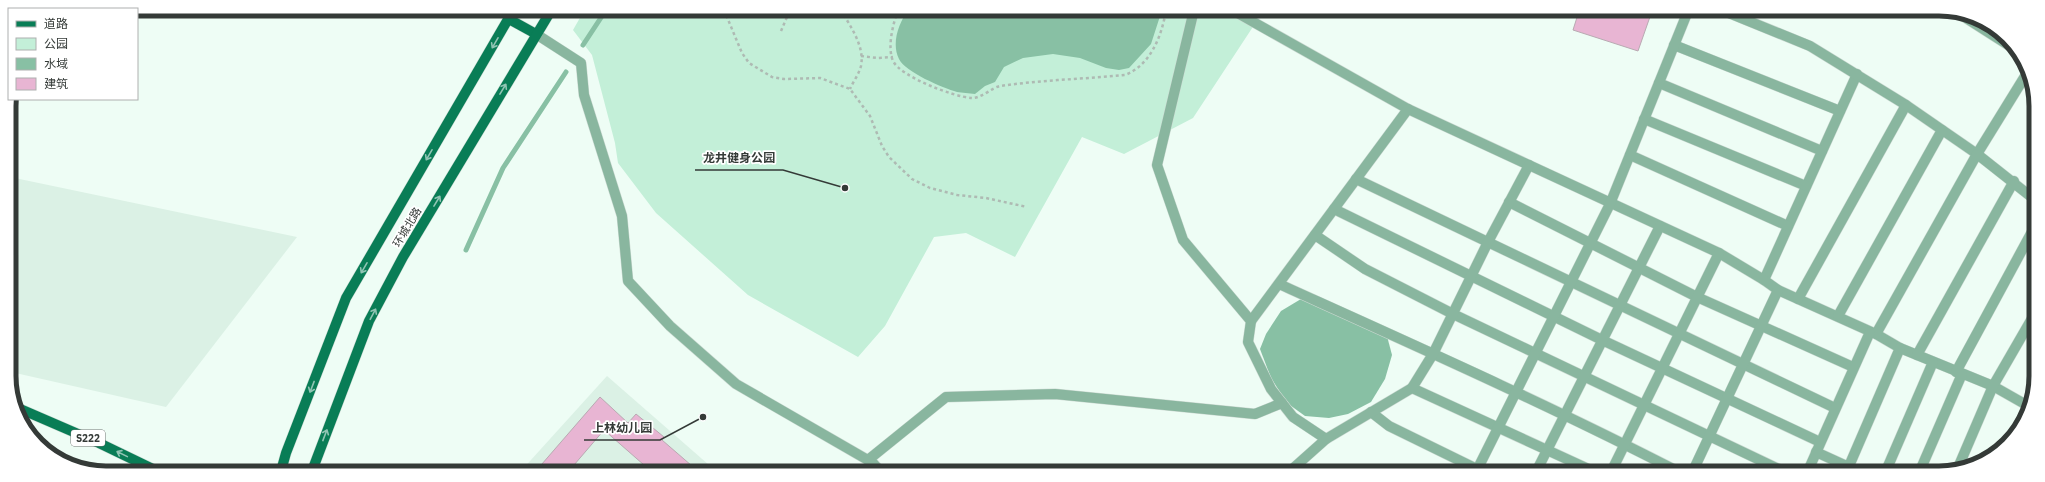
<svg xmlns="http://www.w3.org/2000/svg" width="2045" height="482" viewBox="0 0 2045 482" font-family="'IBM Plex Sans','Noto Sans SC',sans-serif">
<style>
.built{fill:#dbf1e5}
.green{fill:#c3efd8}
.water{fill:#88c0a4}
.lines{fill:none;stroke-linecap:round;stroke-linejoin:round}
.stream{stroke:#88c0a4;stroke-width:5}
.building{fill:#e8b5d3;stroke:#b9aab2}
.minor-casing{stroke:#cddad3;stroke-width:11}
.major-casing{stroke:#cddad3;stroke-width:11}
.path{stroke:#aebab3;stroke-width:2.5;stroke-dasharray:3 3;stroke-linecap:butt}
.minor{stroke:#89b69f;stroke-width:10}
.major{stroke:#097d56;stroke-width:10}
.oneway{stroke:#90c4b3}
.labels{text-anchor:middle;stroke-width:3.5;stroke-linejoin:round;paint-order:stroke}
.shield{fill:#fff;stroke:#717573;stroke-width:1}
.shield-label{font-size:10px;font-weight:bold;fill:#343a37}
.street-label{font-size:11px;fill:#343a37;stroke:#fff}
.rim{fill:none;stroke:#343a37;stroke-width:5}
.leader{fill:none;stroke:#343a37;stroke-width:1.5}
.callout-dot{fill:#343a37;stroke:#fff;stroke-width:1.5}
.callout-label{font-size:12px;text-anchor:middle;font-weight:bold;fill:#343a37;stroke:#fff;stroke-width:3.5;stroke-linejoin:round;paint-order:stroke}
</style>
<rect width="100%" height="100%" fill="#eefdf5"/>
<g class="built">
<path d="M10,177L297,237L166,407L11,372Z"/>
<path d="M607,376L717,472L521,471Z"/>
</g>
<path class="green" d="M585,9L1264,10L1193,118L1124,154L1082,137L1015,257L966,233L934,237L885,326L858,357L748,295L656,213L618,163L615,143L592,55L573,30Z"/>
<g class="water">
<path d="M908,10H1162L1151,44L1129,68L1119,70L1106,68L1080,58L1053,54L1023,58L1004,67L995,82L985,86L975,94C969,93 962,93 957,92C943,88 905,72 899,59C891,43 899,23 908,10Z"/>
<path d="M1301,299L1387,336L1392,355L1385,379L1371,402L1348,414L1329,418L1305,416L1287,403L1271,378L1260,349L1266,334L1281,311Z"/>
</g>
<g class="lines">
<g class="stream">
<path d="M583,45L606,10"/>
<path d="M466,250L503,168L566,72"/>
</g>
</g>
<g class="building">
<path d="M1579,11H1652L1638,51L1573,30Z"/>
<path d="M600,397L628,423L636,414L664,437L662,440L699,472H652L604,430L568,472H535Z"/>
</g>
<g class="lines">
<g class="minor-casing">
<g id="minor">
<path d="M1194,10L1157,165L1183,240L1251,321L1248,342L1271,389L1293,417L1326,439L1289,472"/>
<path d="M1232,10L1408,109L1719,253L1764,280L1857,74"/>
<path d="M1724,11L1810,46L1906,105L1977,154L2027,73"/>
<path d="M1955,11L2013,48"/>
<path d="M536,34L581,63L584,95L622,216L628,281L670,326L736,384L873,463L881,472"/>
<path d="M1674,45L1840,111"/>
<path d="M1659,83L1822,151"/>
<path d="M1644,119L1806,186"/>
<path d="M1630,155L1788,226"/>
<path d="M1356,179L1835,408"/>
<path d="M1509,202L1697,297L1853,367"/>
<path d="M1334,209L1602,340L1820,442"/>
<path d="M1315,235L1365,269L1453,314L1787,473"/>
<path d="M1764,280L1778,290L1876,334L1900,348L1993,386L2030,407"/>
<path d="M1279,284C1414,345 1549,405 1681,473"/>
<path d="M1798,299L1906,105"/>
<path d="M1838,316L1942,130"/>
<path d="M1251,321L1408,109"/>
<path d="M1876,334L1977,154L2034,199"/>
<path d="M1917,355L2014,181"/>
<path d="M1956,372L2034,228"/>
<path d="M1412,388L1595,472"/>
<path d="M1371,412L1389,426L1483,472"/>
<path d="M1326,439L1412,388L1433,354L1488,242L1529,165"/>
<path d="M1816,452L1862,473"/>
<path d="M868,460L946,397L1055,394L1255,414L1282,403"/>
<path d="M1957,470L1993,386L2034,315"/>
<path d="M1476,472L1610,204L1688,11"/>
<path d="M1536,472L1660,226"/>
<path d="M1611,472L1719,253"/>
<path d="M1692,473L1778,290"/>
<path d="M1807,473L1870,332"/>
<path d="M1846,473L1900,348"/>
<path d="M1885,473L1933,362"/>
<path d="M1919,473L1962,374"/>
</g>
</g>
<g class="major-casing">
<g id="major">
<path d="M509,19L536,34"/>
<path d="M18,408L99,443L157,471"/>
<path d="M83,469L89,471"/>
<path d="M281,471L286,453L346,298L514,9"/>
<path d="M312,471L369,321L403,257L552,9"/>
</g>
</g>
<g class="path">
<path d="M724,10L742,53L749,63L772,77L784,79L820,78L850,89L870,116L882,146L889,157L912,179L930,188L957,195L986,198L1027,207"/>
<path d="M841,10C850,26 865,46 861,66C859,74 853,82 850,89"/>
<path d="M898,10C893,24 887,47 893,61C901,77 954,97 972,98C982,98 991,88 1000,86C1041,80 1084,79 1125,75C1151,65 1162,35 1166,10"/>
<path d="M781,31L790,10"/>
<path d="M861,56L877,58L893,57"/>
</g>
<use href="#minor" class="minor"/>
<use href="#major" class="major"/>
</g>
<defs><path id="oneway-shaft" d="M-6 0H5M1.5-3L5.5 0L1.5 3" fill="none" stroke-width="1.6" stroke-linecap="round" stroke-linejoin="round"/></defs>
<g class="oneway">
<use href="#oneway-shaft" transform="translate(495 43) rotate(120)"/>
<use href="#oneway-shaft" transform="translate(503 89) rotate(-59)"/>
<use href="#oneway-shaft" transform="translate(429 155) rotate(120)"/>
<use href="#oneway-shaft" transform="translate(437 201) rotate(-59)"/>
<use href="#oneway-shaft" transform="translate(364 268) rotate(120)"/>
<use href="#oneway-shaft" transform="translate(373 314) rotate(-62)"/>
<use href="#oneway-shaft" transform="translate(312 387) rotate(111)"/>
<use href="#oneway-shaft" transform="translate(325 435) rotate(-69)"/>
<use href="#oneway-shaft" transform="translate(122 454) rotate(-154)"/>
</g>
<g class="labels">
<rect class="shield" x="71" y="430" width="34" height="16" rx="3"/>
<g class="shield-label">
<text x="88" y="442">S222</text>
</g>
<g class="street-label">
<text transform="translate(407 227) rotate(-59)" y="4">环城北路</text>
</g>
</g>
<path d="M0 0H2045V482H0ZM106 16H1939A90 90 0 0 1 2029 106V376A90 90 0 0 1 1939 466H106A90 90 0 0 1 16 376V106A90 90 0 0 1 106 16Z" fill="#fff" fill-rule="evenodd"/>
<path class="rim" d="M106 16H1939A90 90 0 0 1 2029 106V376A90 90 0 0 1 1939 466H106A90 90 0 0 1 16 376V106A90 90 0 0 1 106 16Z"/>
<path class="leader" d="M845 188L783 170H695M703 417L660 440H584"/>
<g class="callout-dot">
<circle cx="845" cy="188" r="4"/>
<circle cx="703" cy="417" r="4"/>
</g>
<g class="callout-label">
<text x="739" y="162">龙井健身公园</text>
<text x="622" y="432">上林幼儿园</text>
</g>
<rect x="8" y="8" width="130" height="92" fill="#ffffff" stroke="#aeb0af"/>
<rect x="16" y="21" width="20" height="6" fill="#097d56" stroke="#aeb0af"/>
<text x="44" y="28" font-size="12" fill="#343a37">道路</text>
<rect x="16" y="38" width="20" height="12" fill="#c3efd8" stroke="#aeb0af"/>
<text x="44" y="48" font-size="12" fill="#343a37">公园</text>
<rect x="16" y="58" width="20" height="12" fill="#88c0a4" stroke="#aeb0af"/>
<text x="44" y="68" font-size="12" fill="#343a37">水域</text>
<rect x="16" y="78" width="20" height="12" fill="#e8b5d3" stroke="#aeb0af"/>
<text x="44" y="88" font-size="12" fill="#343a37">建筑</text>
</svg>
